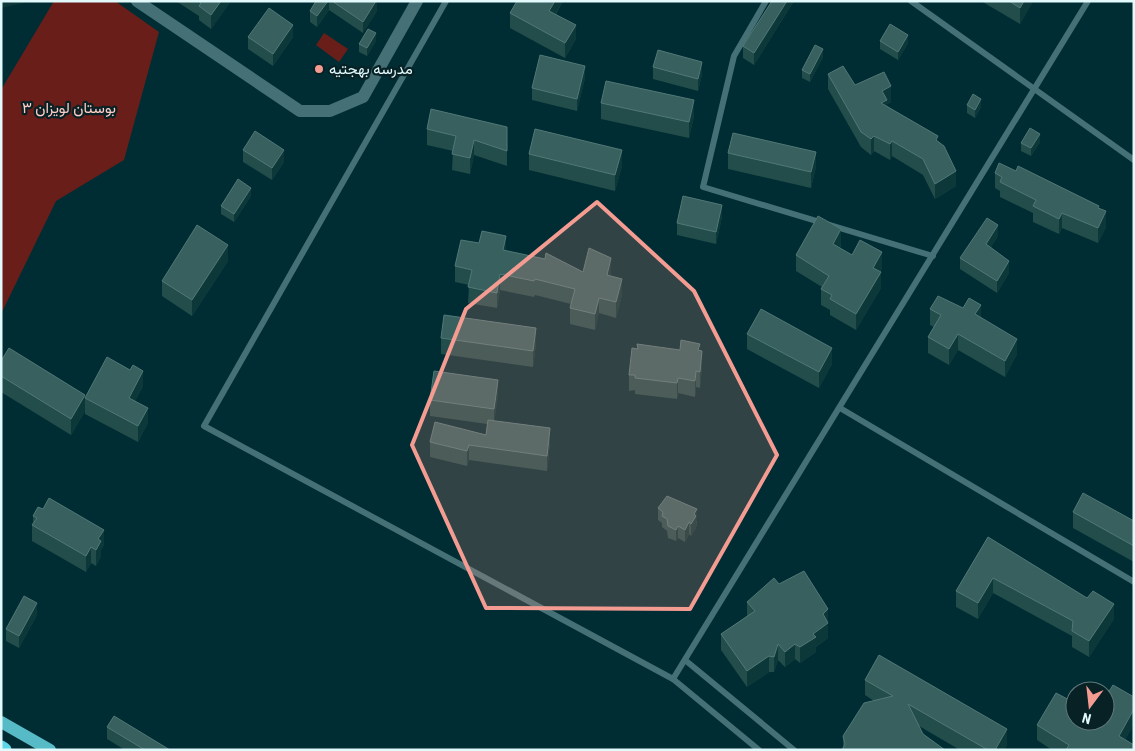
<svg xmlns="http://www.w3.org/2000/svg" width="1135" height="751" viewBox="0 0 1135 751" font-family="'Roboto Condensed',Vazirmatn,sans-serif">
<style>
.green{fill:#691e1a}
.lines{fill:none;stroke-linecap:round;stroke-linejoin:round}
.lane{stroke:#447076;stroke-width:6}
.street{stroke:#447076;stroke-width:12}
.primary{stroke:#57bac7;stroke-width:12}
.highway{stroke:#5dd7e7;stroke-width:15}
.wall{fill:#224d4a}
.shaded-wall{fill:#0c3839}
.building{fill:#37605e;stroke:#527877}
.marked{fill:#f59c92;fill-opacity:0.2;stroke:#f59c92;stroke-width:4;stroke-linejoin:round}
.poi-dot{fill:#f59c92;stroke:#072125;stroke-width:2}
.labels{text-anchor:middle;stroke-width:4.5;stroke-linejoin:round;paint-order:stroke}
.poi-label{font-size:15px;fill:#e3fafd;stroke:#072125;text-anchor:start}
.park-label{font-size:15px;fill:#ffcec7;stroke:#072125}
</style>
<rect width="100%" height="100%" fill="#002d33"/>
<g class="green">
<path d="M54,1H115L159,32L124,160L56,201L1,314V90Z"/>
<path d="M324,33L348,49L339,62L316,45Z"/>
</g>
<g class="lines">
<g class="lane">
<path d="M446,1L204,426L673,679L759,750"/>
<path d="M766,1L734,56L703,187L933,256"/>
<path d="M911,1L1134,160"/>
<path d="M840,408L1134,582"/>
<path d="M685,660L794,750"/>
<path d="M673,679L1088,1"/>
</g>
<path class="street" d="M137,1L300,111H330L363,97L417,1"/>
<path class="primary" d="M1,722L50,750"/>
<path class="highway" d="M1,748L4,750"/>
</g>
<g class="wall">
<path d="M176,1H231L211,29L199,20V16Z"/>
<path d="M316,1H377V11L363,33L329,10L317,27L310,22V11Z"/>
<path d="M514,1H563L556,14L576,39L565,58L510,28V13L516,2Z"/>
<path d="M772,1H794L754,65L743,58V46Z"/>
<path d="M981,1H1033L1020,24Z"/>
<path d="M248,37H293L273,66L248,49Z"/>
<path d="M376,41L367,56L359,52V44Z"/>
<path d="M880,41L908,43L898,60L880,49Z"/>
<path d="M823,57L810,82L802,78V70Z"/>
<path d="M653,67L702,74L698,91L653,79Z"/>
<path d="M828,74L891,102L887,104V106L938,142L956,186L935,199L923,175L892,156L890,160L874,151L871,155L861,147L828,89Z"/>
<path d="M585,78L577,111L532,100V88Z"/>
<path d="M601,103L694,116L689,138L601,119Z"/>
<path d="M967,105L981,107L975,118L967,113Z"/>
<path d="M507,127V166L474,155L470,174L452,170L453,151L427,145V129Z"/>
<path d="M1040,142L1031,156L1021,151V143Z"/>
<path d="M243,150L284,162L272,180L243,162Z"/>
<path d="M728,153L816,167L811,188L728,169Z"/>
<path d="M529,154L622,166L615,191L529,170Z"/>
<path d="M1016,171L1099,208L1106,227L1098,243L1062,228L1059,234L1033,222V213L1000,197V191L995,188V173Z"/>
<path d="M251,196L234,222L221,214V206Z"/>
<path d="M722,217L716,244L677,235V223Z"/>
<path d="M998,236L991,247L1009,273L997,293L960,269V258Z"/>
<path d="M841,245L840,248L852,255L882,268L880,272L881,288L856,330L830,315V310L821,305V289L822,287L796,271V255Z"/>
<path d="M506,251L583,272L611,274L610,276L622,295L616,318L599,313L595,330L570,324V308L571,304L535,295L534,297L500,290L497,308L468,303L469,285L455,282V266Z"/>
<path d="M228,261L192,316L162,296V281Z"/>
<path d="M930,309L981,318L1017,354L1005,377L958,350L949,365L928,353V337L934,327L930,325Z"/>
<path d="M747,334L832,364L819,388L747,349Z"/>
<path d="M441,338L536,344L533,367L441,354Z"/>
<path d="M680,350L700,351L702,367L700,388L696,387L695,397L678,393L677,399L635,394V390L629,391V375Z"/>
<path d="M1,361L85,398L143,386L135,401L148,423L138,442L85,414V411L71,435L1,392Z"/>
<path d="M498,395L494,421L550,443L547,471L469,460L467,466L430,457V442L486,435L487,424L430,416V400Z"/>
<path d="M658,508L697,521L696,528L691,536L689,534L685,542L678,538L676,541L668,538L667,531L662,527V523L658,520Z"/>
<path d="M1073,512L1134,521V562L1073,528Z"/>
<path d="M33,516L104,545L101,550V556L96,566L91,563L86,572L32,541V525L33,523Z"/>
<path d="M988,537L1114,619L1089,657L1072,647V636L993,593L978,619L956,607V591Z"/>
<path d="M779,584L828,609V638L816,647V652L800,663L795,659L785,667L778,660L774,672H769L747,687L721,650V634L747,616V602Z"/>
<path d="M37,615L19,648L6,641V629Z"/>
<path d="M865,680L1007,745L1004,750H960L919,726L843,747V736L874,701L865,695Z"/>
<path d="M1134,697V724L1125,740L1134,750H1052L1037,740V725L1105,721Z"/>
<path d="M107,727L170,750H125L107,739Z"/>
</g>
<g class="shaded-wall">
<path d="M1,1H32L1,8Z"/>
<path d="M221,1H231L211,29V15Z"/>
<path d="M328,1H329V10L317,27V16Z"/>
<path d="M376,1H377V11L363,33V22Z"/>
<path d="M555,1H563L549,25V11Z"/>
<path d="M787,1H794L754,65V53Z"/>
<path d="M1024,1H1033L1020,24V8Z"/>
<path d="M293,25V37L273,66V54Z"/>
<path d="M576,25V39L565,58V43Z"/>
<path d="M376,33V41L367,56V48Z"/>
<path d="M908,35V43L898,60V52Z"/>
<path d="M823,49V57L810,82V74Z"/>
<path d="M702,62V74L698,91V79Z"/>
<path d="M585,66V78L577,111V99Z"/>
<path d="M891,86V102L887,104V115L881,119L882,91Z"/>
<path d="M981,99V107L975,118V110Z"/>
<path d="M694,100V116L689,138V122Z"/>
<path d="M1040,134V142L1031,156V148Z"/>
<path d="M874,136V151L871,155V139Z"/>
<path d="M474,140V155L470,174V158Z"/>
<path d="M892,141V156L890,160V144Z"/>
<path d="M284,150V162L272,180V168Z"/>
<path d="M622,150V166L615,191V175Z"/>
<path d="M816,152V167L811,188V172Z"/>
<path d="M956,171V186L935,199V184Z"/>
<path d="M251,188V196L234,222V214Z"/>
<path d="M722,205V217L716,244V232Z"/>
<path d="M1106,211V227L1098,243V228Z"/>
<path d="M1062,213V228L1059,234V219Z"/>
<path d="M998,225V236L986,255V244Z"/>
<path d="M841,229V245L833,260V244Z"/>
<path d="M506,236V252L503,250Z"/>
<path d="M228,245V261L192,316V300Z"/>
<path d="M882,252V268L873,284V268Z"/>
<path d="M611,258V274L607,291V275Z"/>
<path d="M1009,261V273L997,293V281Z"/>
<path d="M881,272V288L856,330V314Z"/>
<path d="M500,274V290L497,308V293Z"/>
<path d="M622,279V295L616,318V302Z"/>
<path d="M599,298V313L595,330V314Z"/>
<path d="M981,305V320L975,314Z"/>
<path d="M536,328V344L533,367V351Z"/>
<path d="M958,334V350L949,365V349Z"/>
<path d="M1017,339V354L1005,377V361Z"/>
<path d="M832,348V364L819,388V372Z"/>
<path d="M702,351V367L700,388V372Z"/>
<path d="M143,371V386L129,413V398Z"/>
<path d="M696,371V387L695,397V381Z"/>
<path d="M678,378V393L677,399V383Z"/>
<path d="M498,380V395L494,425V409Z"/>
<path d="M85,395V411L71,435V419Z"/>
<path d="M148,408V423L138,442V426Z"/>
<path d="M550,428V443L547,471V456Z"/>
<path d="M469,445V460L467,466V451Z"/>
<path d="M697,509L696,528L691,536V524L694,514Z"/>
<path d="M689,522V534L685,542V530Z"/>
<path d="M678,526V538L676,541V530Z"/>
<path d="M104,530V545L101,550V556L96,566V550L98,539Z"/>
<path d="M91,547V563L86,572V556Z"/>
<path d="M993,578V593L978,619V603Z"/>
<path d="M37,603V615L19,648V636Z"/>
<path d="M1114,604V619L1089,657V641Z"/>
<path d="M828,609V638L816,647V652L800,663V647L823,614Z"/>
<path d="M778,644V660L774,672V657Z"/>
<path d="M795,644V659L785,667V652Z"/>
<path d="M769,656V672L747,687V671Z"/>
<path d="M1134,709V724L1120,750L1119,736Z"/>
<path d="M1007,729V745L1004,750H995Z"/>
</g>
<g class="building">
<path d="M198,1H221L211,15L199,6L201,3Z"/>
<path d="M316,1H328L317,16L310,11Z"/>
<path d="M332,1H376L363,22Z"/>
<path d="M517,1H555L549,11L576,25L565,43L510,13Z"/>
<path d="M772,1H787L754,53L743,46Z"/>
<path d="M1009,1H1024L1020,8Z"/>
<path d="M269,8L293,25L273,54L248,37Z"/>
<path d="M890,24L908,35L898,52L880,41Z"/>
<path d="M368,29L376,33L367,48L359,44Z"/>
<path d="M815,45L823,49L810,74L802,70Z"/>
<path d="M658,50L702,62L698,79L653,67Z"/>
<path d="M540,55L585,66L577,99L532,88Z"/>
<path d="M843,66L855,85L884,72L891,86L882,91L887,100L881,103L938,136L936,140L944,146L956,171L935,184L923,159L892,141L890,144L874,136L871,139L861,132L828,74Z"/>
<path d="M606,81L694,100L689,122L601,103Z"/>
<path d="M973,94L981,99L975,110L967,105Z"/>
<path d="M431,109L507,127V151L474,140L470,158L452,154L456,136L427,129Z"/>
<path d="M1030,128L1040,134L1031,148L1021,143Z"/>
<path d="M535,129L622,150L615,175L529,154Z"/>
<path d="M255,131L284,150L272,168L243,150Z"/>
<path d="M733,133L816,152L811,172L728,153Z"/>
<path d="M999,163L1016,171L1018,166L1099,206L1098,208L1106,211L1098,228L1062,213L1059,219L1033,206L1036,200L1000,182L1002,177L995,173Z"/>
<path d="M238,179L251,188L234,214L221,206Z"/>
<path d="M683,196L722,205L716,232L677,223Z"/>
<path d="M818,216L841,229L833,244L852,255L860,240L882,252L873,268L881,272L856,314L830,299L832,295L821,289L829,276L796,255Z"/>
<path d="M987,218L998,225L986,244L1009,261L997,281L960,258Z"/>
<path d="M197,225L228,245L192,300L162,281Z"/>
<path d="M482,231L506,236L503,250L545,259L546,253L583,272L589,248L611,258L607,275L622,279L616,302L599,298L595,314L570,308L575,289L535,279L534,281L500,274L497,293L468,287L472,270L455,266L461,240L479,243Z"/>
<path d="M938,296L963,308L969,298L981,305L975,314L1017,339L1005,361L958,334L949,349L928,337L941,315L930,309Z"/>
<path d="M761,309L832,348L819,372L747,334Z"/>
<path d="M444,315L536,328L533,351L441,338Z"/>
<path d="M681,340L700,344L698,350L702,351L700,372L696,371L695,381L678,378L677,383L635,378V375H629L632,348L638,349L637,344L680,350Z"/>
<path d="M9,348L85,395L71,419L1,376V361Z"/>
<path d="M107,357L130,370L133,365L143,371L129,398L148,408L138,426L85,398Z"/>
<path d="M434,371L498,380L494,409L430,400Z"/>
<path d="M488,420L550,428L547,456L469,445L467,451L430,442L435,422L486,435Z"/>
<path d="M1083,493L1134,521V546L1073,512Z"/>
<path d="M667,496L697,509L694,514L696,516L691,524L689,522L685,530L678,526L676,530L668,526L667,519L662,516L663,512L658,508Z"/>
<path d="M49,498L104,530L98,539L101,541L96,550L91,547L86,556L32,525L37,518L33,516L38,507L43,509Z"/>
<path d="M988,537L1087,598L1093,591L1114,604L1089,641L1072,631L1073,621L993,578L978,603L956,591Z"/>
<path d="M804,571L828,609L823,614L828,623L813,634L816,637L800,647L795,644L785,652L778,644L774,657L769,656L747,671L721,634L755,611L747,602L774,578L779,584Z"/>
<path d="M24,596L37,603L19,636L6,629Z"/>
<path d="M879,655L1007,729L995,750H988L908,704L923,734L945,750H842L845,744L843,736L864,703L893,696L865,680Z"/>
<path d="M1113,685L1134,697V709L1119,736L1134,745V750H1066L1069,745L1037,725L1056,693L1075,703V721H1105V698Z"/>
<path d="M114,716L170,750H145L107,727Z"/>
</g>
<path class="marked" d="M597,202L694,291L777,455L690,609L486,608L412,445L466,309Z"/>
<circle class="poi-dot" cx="319" cy="69" r="5"/>
<g class="labels">
<g class="poi-label">
<text x="329" y="74">مدرسه بهجتیه</text>
</g>
<g class="park-label">
<text x="69" y="113">بوستان لویزان ۳</text>
</g>
</g>
<rect width="1135" height="751" fill="none" stroke="#e3fafd" stroke-width="5"/>
<g transform="translate(1090 706) rotate(195)"><circle r="24" fill="#072125" stroke="#5f787b"/>
<path d="M0-4L9 19L0 12L-9 19Z" fill="#f59c92"/>
<text y="-8" font-size="14" font-weight="bold" text-anchor="middle" fill="#e3fafd">N</text>
</g>
</svg>
